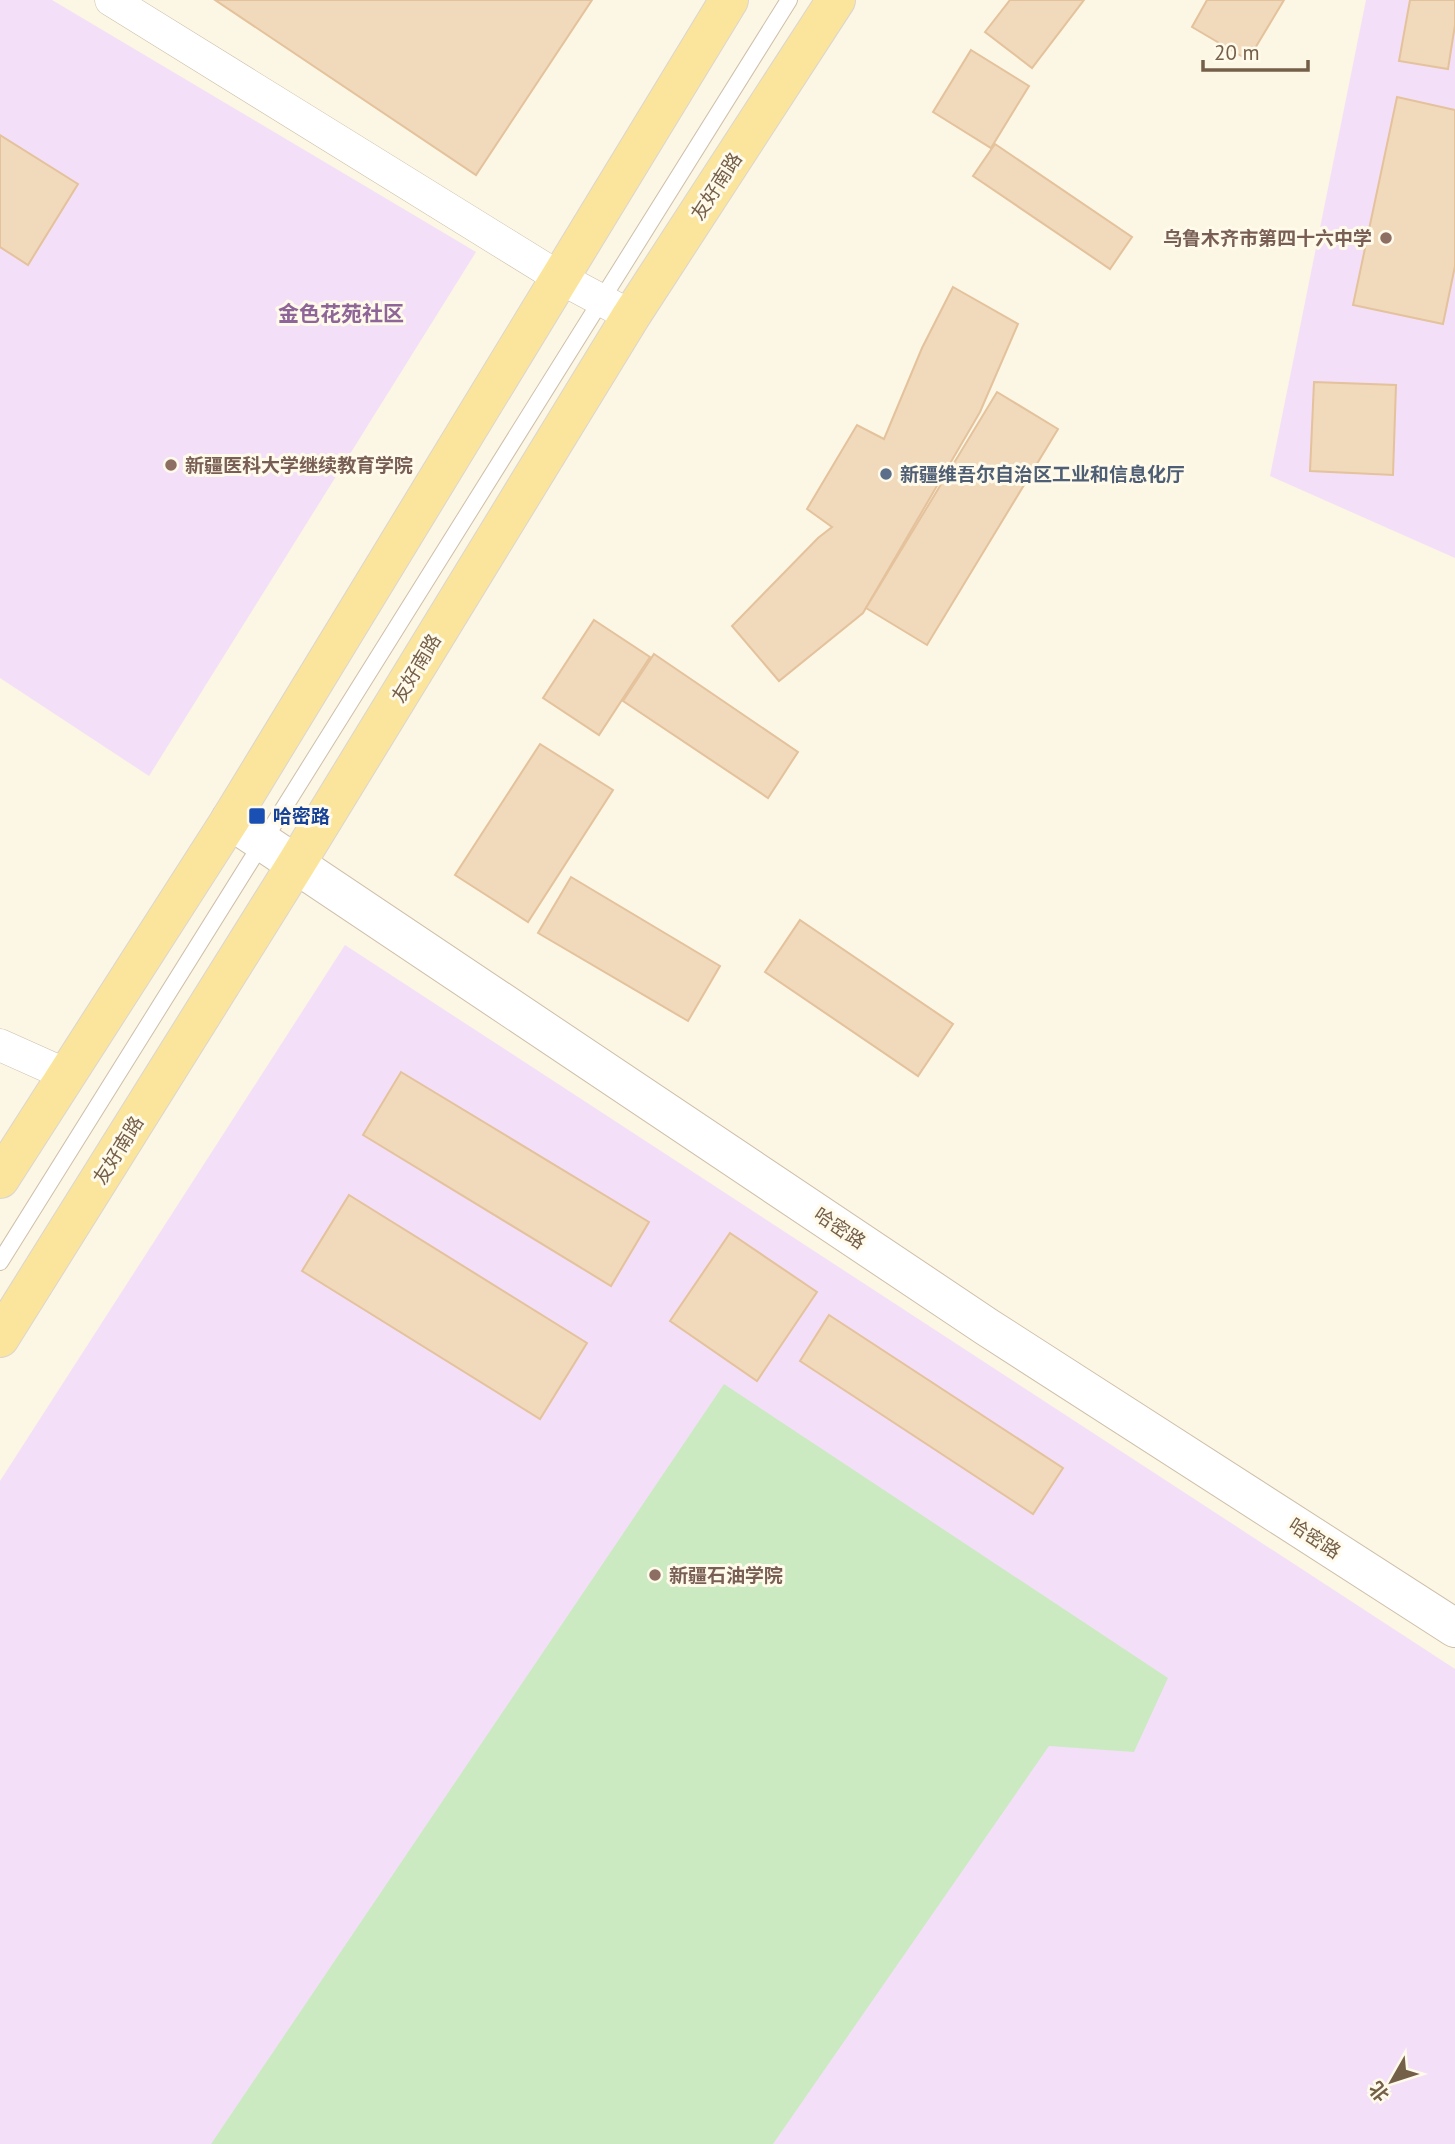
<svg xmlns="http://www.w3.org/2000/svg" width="1455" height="2144" viewBox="0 0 1455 2144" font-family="'PT Sans','Noto Sans SC',sans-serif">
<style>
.education{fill:#f3e0f8}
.green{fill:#cceac2}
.building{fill:#f1d9bb;stroke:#e4c29c;stroke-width:2}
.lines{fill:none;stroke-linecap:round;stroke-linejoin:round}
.service-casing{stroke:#cebfaa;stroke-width:18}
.minor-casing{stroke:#cebfaa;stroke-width:33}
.tertiary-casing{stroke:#cebfaa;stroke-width:40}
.primary-casing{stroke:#dbd5d0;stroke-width:40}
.service{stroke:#fff;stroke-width:16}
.minor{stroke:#fff;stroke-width:32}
.tertiary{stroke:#fff;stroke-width:38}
.primary{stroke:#fbe59c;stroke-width:38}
.education-dot{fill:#8d6e63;stroke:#fffaea;stroke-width:2.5}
.service-dot{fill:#5c6f8a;stroke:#fffaea;stroke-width:2.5}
.transit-dot{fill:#1a4fb4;stroke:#fffaea;stroke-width:2.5}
.labels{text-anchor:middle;stroke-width:6;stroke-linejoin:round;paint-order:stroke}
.street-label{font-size:19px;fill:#745f49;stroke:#fffaea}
.education-label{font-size:19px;font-weight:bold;fill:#785e54;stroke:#fffaea;text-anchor:start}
.service-label{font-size:19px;font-weight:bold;fill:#4e5e75;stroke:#fffaea;text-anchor:start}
.transit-label{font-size:19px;font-weight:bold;fill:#164399;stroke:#fffaea;text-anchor:start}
.neighbourhood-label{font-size:21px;font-weight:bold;fill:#8e6598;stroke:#fffaea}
</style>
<rect width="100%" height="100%" fill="#fcf6e4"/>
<g class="education">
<path d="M0,0H52L476,252L149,776L0,678Z"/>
<path d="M1366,0H1455V558L1270,476Z"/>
<path d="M345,945L1455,1669V2144H0V1481Z"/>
</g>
<path class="green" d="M724,1384L1168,1678L1134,1752L1049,1746L773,2144H211Z"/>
<g class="building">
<path d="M215,0H592L476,175Z"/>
<path d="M1010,0H1084L1032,68L985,32Z"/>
<path d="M1207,0H1284L1248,60L1192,27Z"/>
<path d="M1410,0H1455V25L1448,69L1399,61Z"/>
<path d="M971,50L1029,86L991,148L933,112Z"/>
<path d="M1397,97L1455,110V266L1443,324L1353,305Z"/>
<path d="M0,135L78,184L28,265L0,247Z"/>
<path d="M995,144L1132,237L1110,269L973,176Z"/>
<path d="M953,287L1018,324L980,412L863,613L779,681L732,626L818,538L832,527L807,509L857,425L884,439L922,348Z"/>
<path d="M1314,382L1396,385L1393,475L1310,471Z"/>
<path d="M997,392L1058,429L927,645L866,608Z"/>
<path d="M594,620L650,657L599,735L543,698Z"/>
<path d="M654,654L798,752L768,798L623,701Z"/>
<path d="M540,744L613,790L528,922L455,875Z"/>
<path d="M571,877L720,966L688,1021L538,933Z"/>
<path d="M800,920L953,1024L918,1076L765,972Z"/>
<path d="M401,1072L649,1222L611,1286L363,1135Z"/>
<path d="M349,1195L587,1343L540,1419L302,1271Z"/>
<path d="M730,1233L817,1292L757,1381L670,1321Z"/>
<path d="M829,1315L1063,1468L1033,1514L800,1361Z"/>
</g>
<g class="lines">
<g class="service-casing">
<path id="service" d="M0,1262L789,0"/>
</g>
<g class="minor-casing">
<g id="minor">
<path d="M111,0L560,278L631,316"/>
<path d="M0,1045L67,1075"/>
</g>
</g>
<g class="tertiary-casing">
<path id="tertiary" d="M230,820L987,1327L1455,1628"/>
</g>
<g class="primary-casing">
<g id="primary">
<path d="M0,1179L230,820L729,0"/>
<path d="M0,1338L296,864L631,316L836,0"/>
</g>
</g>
<use href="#service" class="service"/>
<use href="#minor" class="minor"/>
<use href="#tertiary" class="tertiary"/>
<use href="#primary" class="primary"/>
</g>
<g class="education-dot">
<circle cx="1386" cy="238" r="7"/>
<circle cx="171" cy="465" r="7"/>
<circle cx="655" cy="1575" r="7"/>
</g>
<circle class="service-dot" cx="886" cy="474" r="7"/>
<rect class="transit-dot" x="248" y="807" width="18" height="18" rx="3.5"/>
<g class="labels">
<g class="street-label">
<text transform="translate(716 186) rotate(-57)" y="7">友好南路</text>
<text transform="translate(416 668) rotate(-59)" y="7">友好南路</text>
<text transform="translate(118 1150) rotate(-58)" y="7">友好南路</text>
<text transform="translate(840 1228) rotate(34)" y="7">哈密路</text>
<text transform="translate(1315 1538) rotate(33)" y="7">哈密路</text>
</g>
<g class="education-label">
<text x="1372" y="245" text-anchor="end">乌鲁木齐市第四十六中学</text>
<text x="185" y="472">新疆医科大学继续教育学院</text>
<text x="669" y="1582">新疆石油学院</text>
</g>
<g class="service-label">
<text x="900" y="481">新疆维吾尔自治区工业和信息化厅</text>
</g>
<g class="transit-label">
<text x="273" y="823">哈密路</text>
</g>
<g class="neighbourhood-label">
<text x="341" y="321">金色花苑社区</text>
</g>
</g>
<g transform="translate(1392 2081) rotate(231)" stroke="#fffaea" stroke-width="5" paint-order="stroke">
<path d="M0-5L12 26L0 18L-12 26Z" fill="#745f49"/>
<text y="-10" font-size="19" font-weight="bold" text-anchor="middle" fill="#745f49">北</text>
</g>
<path d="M1203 60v10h105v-10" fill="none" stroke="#745f49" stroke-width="3.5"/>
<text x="1214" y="60" font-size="21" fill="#745f49" stroke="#fffaea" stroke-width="5" paint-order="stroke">20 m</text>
</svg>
